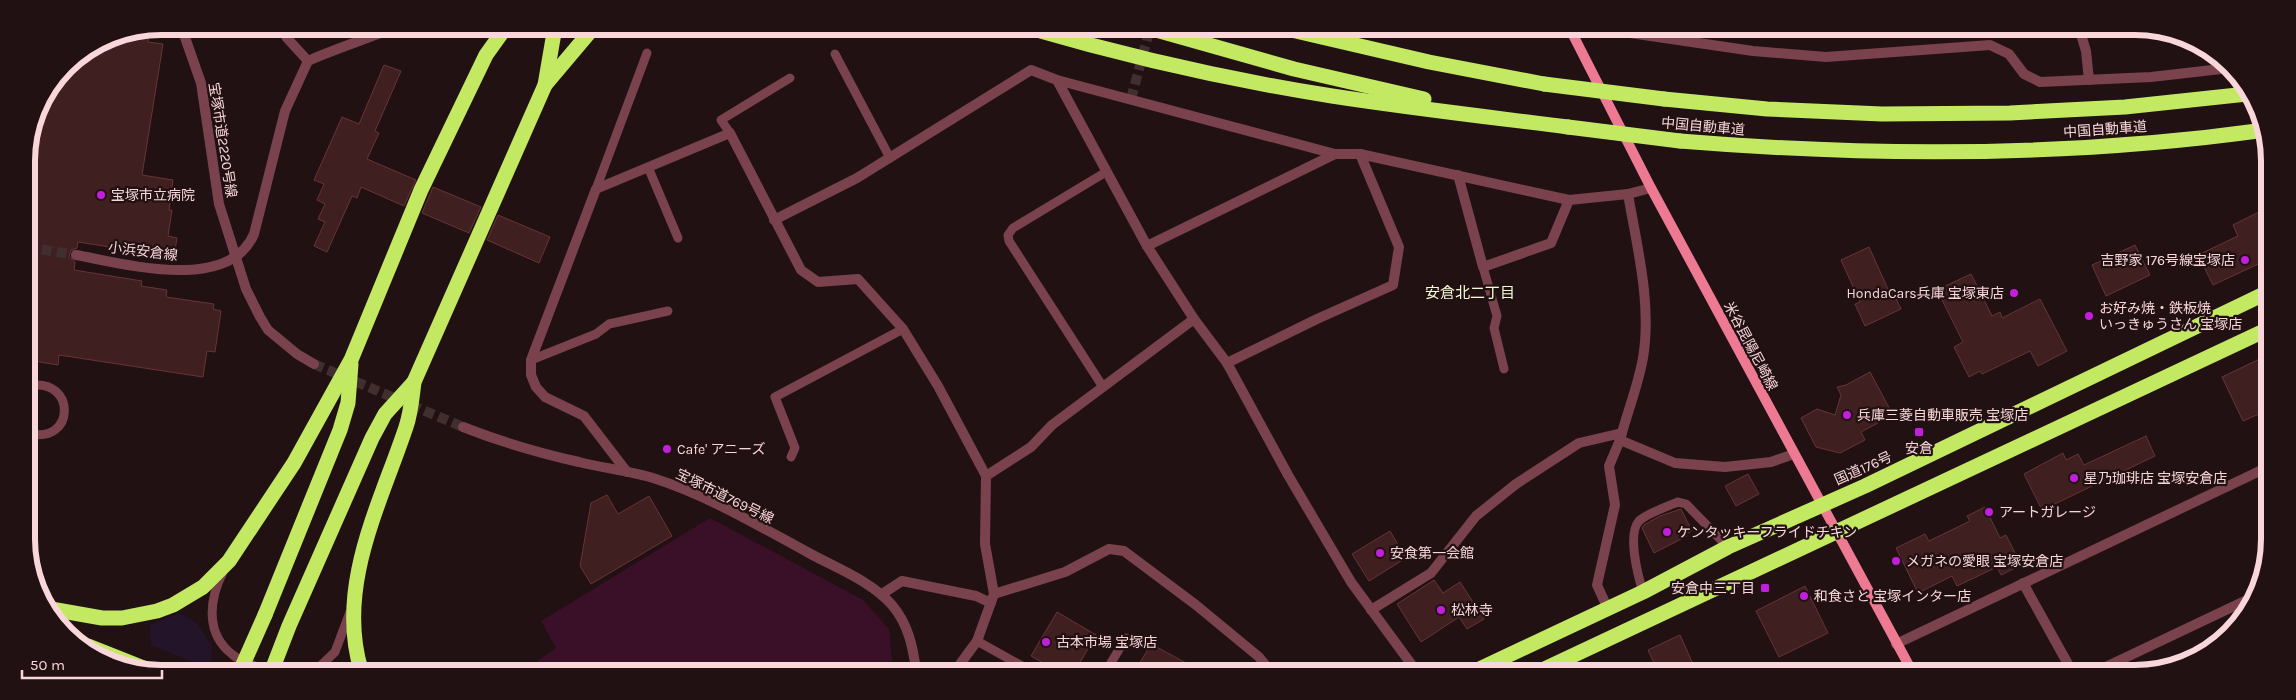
<svg xmlns="http://www.w3.org/2000/svg" width="2296" height="700" viewBox="0 0 2296 700" font-family="Karla,'Noto Sans JP',sans-serif">
<style>
.green{fill:#24142a}
.water{fill:#3a1029}
.building{fill:#3f1f20;stroke:#683436}
.lines{fill:none;stroke-linecap:round;stroke-linejoin:round}
.street-tunnel{stroke:#412f30;stroke-width:10;stroke-dasharray:10 5;stroke-linecap:butt}
.lane{stroke:#7a424d;stroke-width:9}
.street{stroke:#7a424d;stroke-width:10}
.secondary{stroke:#ed7a92;stroke-width:10}
.highway{stroke:#c2e961;stroke-width:15}
.highway-bridge{stroke:#c2e961;stroke-width:15}
.poi-dot{fill:#c31edd;stroke:#211112;stroke-width:2}
.labels{text-anchor:middle;stroke-width:4.5;stroke-linejoin:round;paint-order:stroke}
.street-label{font-size:14px;fill:#f9d6da;stroke:#211112}
.poi-label{font-size:14px;fill:#f9d6da;stroke:#211112;text-anchor:start}
.neighbourhood-label{font-size:15px;fill:#f5fad8;stroke:#211112}
.rim{fill:none;stroke:#f9d6da;stroke-width:6}
</style>
<rect width="100%" height="100%" fill="#211112"/>
<path class="green" d="M177,614C195,616 203,632 212,646L210,669L151,645L150,625Z"/>
<path class="water" d="M710,518L863,600L889,629L893,671L525,670L556,648L541,621Z"/>
<g class="building">
<path d="M150,28L148,42L163,44L142,175L173,180L169,210H172L168,236L177,238L174,257L78,242L77,248L71,250L69,257L75,262L74,270L142,281L141,286L167,290L166,297L214,304L213,309L221,311L215,352L207,351L203,377L59,355L58,365L28,360L27,225L40,140L30,138L37,109L66,66L110,36Z"/>
<path d="M384,65L401,71L375,131L379,133L367,159L416,180L404,206L361,187L357,198L352,196L327,252L314,246L325,222L318,219L325,204L317,200L324,184L314,180L342,117L359,124Z"/>
<path d="M433,187L481,207L469,233L422,213Z"/>
<path d="M2267,208V260L2213,285L2198,255L2238,236L2233,225Z"/>
<path d="M498,215L550,237L539,263L487,240Z"/>
<path d="M2135,245L2150,275L2106,296L2092,265Z"/>
<path d="M1869,247L1888,289L1891,288L1901,309L1865,326L1855,304L1860,302L1841,260Z"/>
<path d="M1971,274L1992,316L2000,312L2002,318L2040,299L2067,351L2038,366L2030,351L1982,374L1980,371L1969,377L1954,347L1963,342L1937,290Z"/>
<path d="M2266,356V411L2243,421L2222,377Z"/>
<path d="M1870,372L1893,415L1861,432L1865,440L1840,453L1816,447L1801,418L1817,409L1835,415L1841,395L1837,387L1846,385Z"/>
<path d="M2146,436L2155,456L2042,510L2024,474L2063,453L2066,460L2078,454L2084,465Z"/>
<path d="M1748,474L1759,494L1736,506L1725,486Z"/>
<path d="M607,495L618,514L649,496L672,536L591,584L580,566L591,503Z"/>
<path d="M1985,507L2000,538L2006,535L2021,565L2001,575L1997,567L1957,586L1952,576L1918,593L1896,548L1925,534L1929,541L1970,521L1967,516Z"/>
<path d="M1681,509L1692,531L1686,534L1687,536L1654,553L1642,528L1644,525L1660,516Z"/>
<path d="M1390,531L1406,558L1369,581L1352,554Z"/>
<path d="M1434,580L1443,593L1460,582L1484,619L1467,629L1459,617L1421,642L1397,604Z"/>
<path d="M1805,586L1828,633L1779,657L1756,611Z"/>
<path d="M1057,612L1096,635L1075,671H1057L1031,656Z"/>
<path d="M1680,635L1697,673L1658,672L1648,650Z"/>
<path d="M1151,644L1201,671H1135Z"/>
</g>
<g class="lines">
<g class="street-tunnel">
<path d="M1131,99L1150,28"/>
<path d="M27,247L76,255"/>
<path d="M314,364L463,427"/>
</g>
<g class="lane">
<path d="M835,54L890,158"/>
<path d="M730,133L721,120L790,78"/>
<path d="M648,167L678,238"/>
<path d="M1101,175L1013,228L1008,235L1009,241L1103,387"/>
<path d="M596,189L647,53"/>
<path d="M1483,267L1497,316L1494,328L1504,369"/>
<path d="M531,360L596,334L609,324L668,311"/>
<path d="M28,386C77,376 76,446 28,433"/>
<path d="M791,457L795,448L775,397L903,329"/>
<path d="M223,572C209,600 205,634 233,655C241,662 255,665 265,670"/>
<path d="M1643,592C1638,576 1627,534 1639,521C1646,514 1668,506 1678,502L1686,504L1728,547"/>
<path d="M977,641L1031,671"/>
<path d="M316,670L335,652L350,612"/>
<path d="M1106,671L1126,638"/>
</g>
<g class="street">
<path d="M181,26L201,83L219,204L246,289L260,317L268,330L297,354L314,364"/>
<path d="M281,27L287,38L308,61"/>
<path d="M1603,29L1753,51L1826,57L1990,45L2009,54L2024,74L2040,82L2151,77L2230,68"/>
<path d="M2080,31L2086,51L2089,80"/>
<path d="M308,61C337,48 367,39 396,27"/>
<path d="M1057,80L1147,246L1194,319L1227,363L1288,475L1351,582L1417,672"/>
<path d="M1458,175L1483,267L1551,243L1569,200"/>
<path d="M1628,194C1637,247 1652,304 1643,358C1638,386 1627,413 1620,440L1675,463L1725,467L1771,462L1794,454"/>
<path d="M774,220L857,178L1031,70L1057,80L1335,154H1360L1569,200L1628,194L1651,188"/>
<path d="M1147,246L1335,154"/>
<path d="M76,255C125,264 229,293 254,234L285,111L308,61"/>
<path d="M1227,363L1317,319L1393,285L1399,247L1360,154"/>
<path d="M463,427C501,442 539,453 579,462C603,468 629,471 653,478C707,495 759,526 809,553C836,568 871,581 892,605C908,624 913,646 916,671"/>
<path d="M627,472L584,416L545,397L536,387L531,375V360L596,189L730,133L801,270L818,282L858,279L903,329L938,386L986,476L985,544L994,594L977,641L955,671"/>
<path d="M986,476L1031,447L1052,425L1194,319"/>
<path d="M2023,583L2073,673"/>
<path d="M882,594L902,581L976,596L991,603"/>
<path d="M994,594L1065,572L1109,549L1124,551L1196,605L1259,657L1271,672"/>
<path d="M1608,609L1597,585L1615,505L1609,466L1620,440"/>
<path d="M1371,610L1431,573L1476,516L1516,484L1579,443L1622,433"/>
<path d="M1896,644L2266,468"/>
<path d="M2093,673L2249,599"/>
</g>
<path class="secondary" d="M1570,29L1651,188L1913,673"/>
<g class="highway">
<path d="M1030,28C1129,57 1230,80 1332,96C1410,108 1489,117 1568,127"/>
<path d="M1149,28L1294,69L1424,99"/>
<path d="M1287,29L1429,62L1544,84"/>
<path d="M545,85L594,27"/>
<path d="M1664,99L1767,109L1882,114L2010,113L2125,107L2247,94"/>
<path d="M1680,141C1875,157 2071,157 2265,130"/>
<path d="M51,609L102,618H122L157,611L173,605L203,587L229,561L294,463L351,360L421,190L486,55L506,27"/>
<path d="M265,615L340,430L348,403L351,364"/>
<path d="M88,646L146,669"/>
<path d="M272,670L289,626L372,438L385,414L414,382"/>
<path d="M361,670C336,586 380,505 406,427C411,413 412,397 414,382L545,85L555,27"/>
<path d="M1473,672L1643,592L1728,547L1865,486L2266,293"/>
<path d="M1538,672L2266,330"/>
</g>
<g class="highway-bridge">
<path d="M1544,84L1664,99"/>
<path d="M1568,127L1680,141"/>
<path d="M241,669L265,615"/>
</g>
</g>
<g class="poi-dot">
<circle cx="101" cy="195" r="5"/>
<circle cx="2245" cy="260" r="5"/>
<circle cx="2014" cy="293" r="5"/>
<circle cx="2089" cy="316" r="5"/>
<circle cx="1847" cy="415" r="5"/>
<rect x="1914" y="427" width="10" height="10" rx="2.5"/>
<circle cx="667" cy="449" r="5"/>
<circle cx="2074" cy="478" r="5"/>
<circle cx="1989" cy="512" r="5"/>
<circle cx="1667" cy="532" r="5"/>
<circle cx="1380" cy="553" r="5"/>
<circle cx="1896" cy="561" r="5"/>
<rect x="1760" y="583" width="10" height="10" rx="2.5"/>
<circle cx="1804" cy="596" r="5"/>
<circle cx="1441" cy="610" r="5"/>
<circle cx="1046" cy="642" r="5"/>
</g>
<g class="labels">
<g class="street-label">
<text transform="translate(1703 126) rotate(5)" y="5">中国自動車道</text>
<text transform="translate(2105 129) rotate(-4)" y="5">中国自動車道</text>
<text transform="translate(223 140) rotate(81)" y="5">宝塚市道2220号線</text>
<text transform="translate(143 251) rotate(7)" y="5">小浜安倉線</text>
<text transform="translate(1751 346) rotate(62)" y="5">米谷昆陽尼崎線</text>
<text transform="translate(1863 468) rotate(-24)" y="5">国道176号</text>
<text transform="translate(725 496) rotate(26)" y="5">宝塚市道769号線</text>
</g>
<g class="poi-label">
<text x="111" y="200">宝塚市立病院</text>
<text x="2235" y="265" text-anchor="end">吉野家 176号線宝塚店</text>
<text x="2004" y="298" text-anchor="end">HondaCars兵庫 宝塚東店</text>
<text x="2099" y="313">お好み焼・鉄板焼<tspan x="2099" dy="16">いっきゅうさん 宝塚店</tspan></text>
<text x="1857" y="420">兵庫三菱自動車販売 宝塚店</text>
<text x="1919" y="453" text-anchor="middle">安倉</text>
<text x="677" y="454">Cafe' アニーズ</text>
<text x="2084" y="483">星乃珈琲店 宝塚安倉店</text>
<text x="1999" y="517">アートガレージ</text>
<text x="1677" y="537">ケンタッキーフライドチキン</text>
<text x="1390" y="558">安食第一会館</text>
<text x="1906" y="566">メガネの愛眼 宝塚安倉店</text>
<text x="1755" y="593" text-anchor="end">安倉中三丁目</text>
<text x="1814" y="601">和食さと 宝塚インター店</text>
<text x="1451" y="615">松林寺</text>
<text x="1056" y="647">古本市場 宝塚店</text>
</g>
<g class="neighbourhood-label">
<text x="1470" y="298">安倉北二丁目</text>
</g>
</g>
<path d="M0 0H2296V700H0ZM161 35H2135A126 126 0 0 1 2261 161V539A126 126 0 0 1 2135 665H161A126 126 0 0 1 35 539V161A126 126 0 0 1 161 35Z" fill="#211112" fill-rule="evenodd"/>
<path class="rim" d="M161 35H2135A126 126 0 0 1 2261 161V539A126 126 0 0 1 2135 665H161A126 126 0 0 1 35 539V161A126 126 0 0 1 161 35Z"/>
<path d="M22 670v8h140v-8" fill="none" stroke="#f9d6da" stroke-width="2.5"/>
<text x="30" y="670" font-size="15" fill="#f9d6da" stroke="#211112" stroke-width="4" paint-order="stroke">50 m</text>
</svg>
